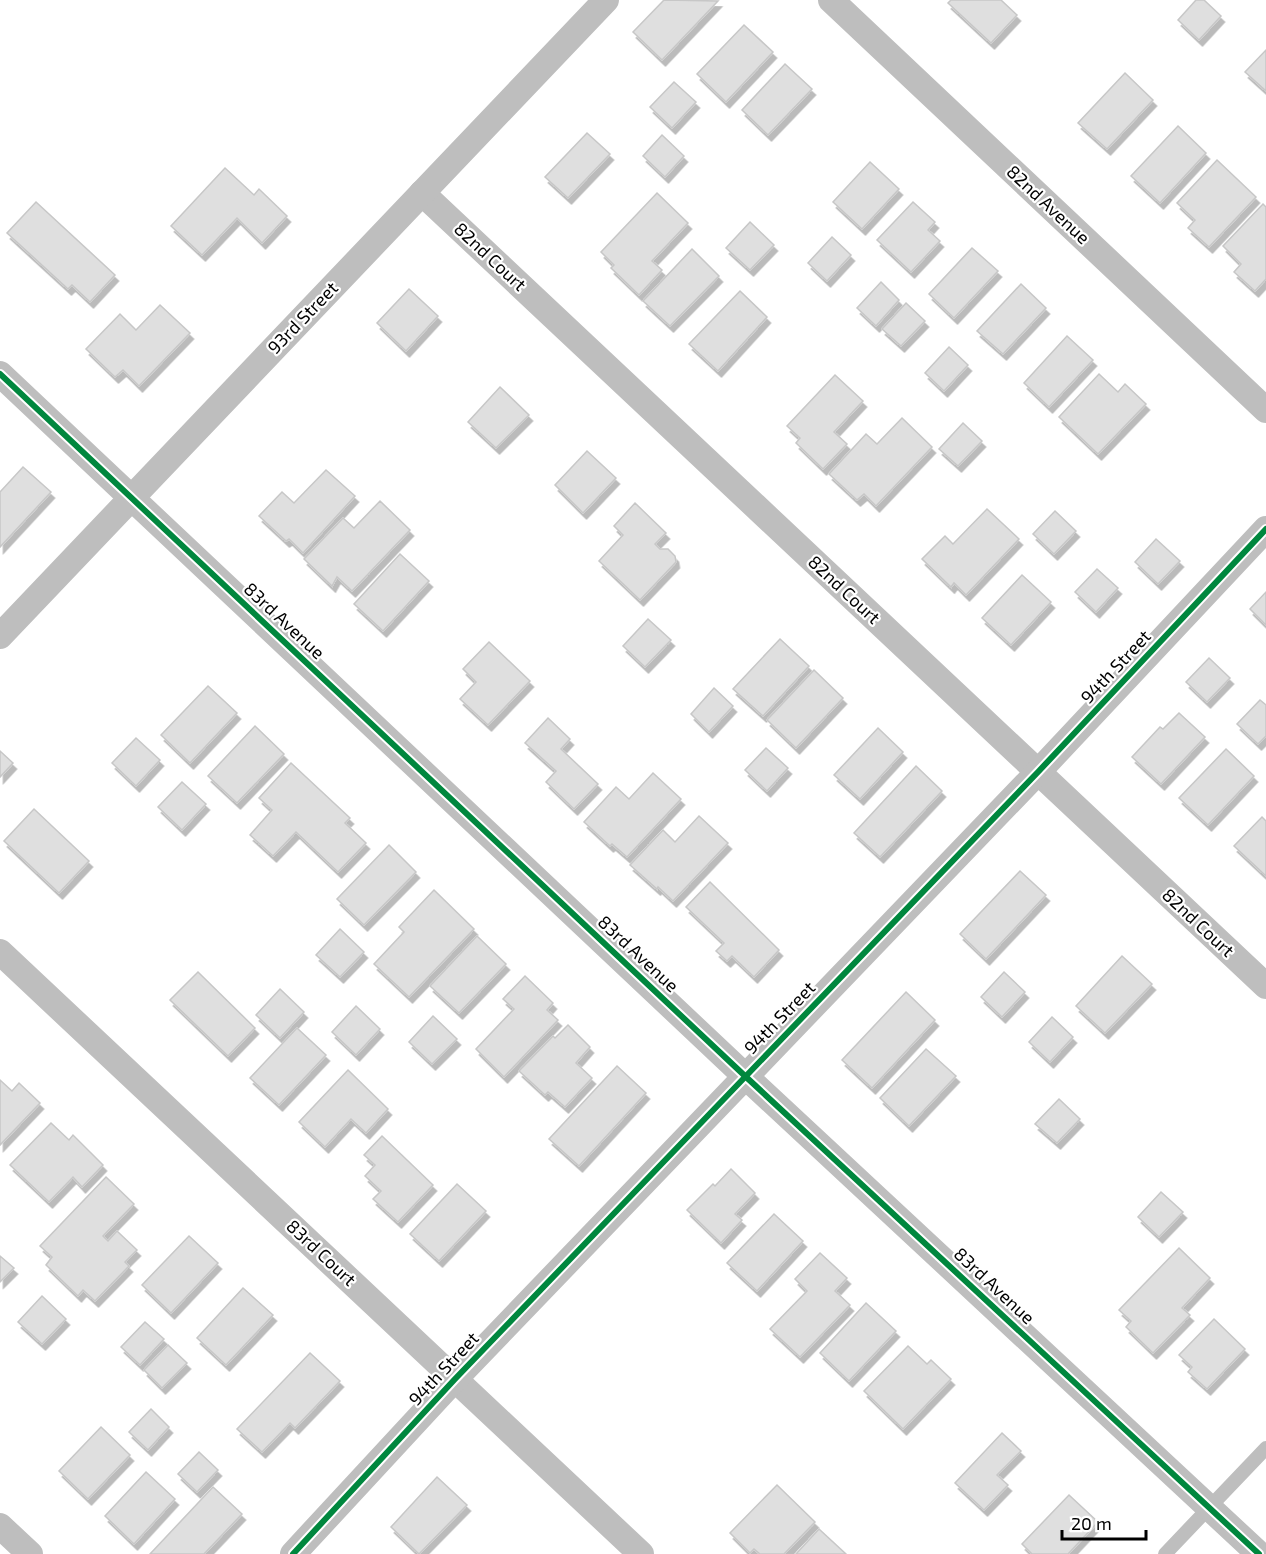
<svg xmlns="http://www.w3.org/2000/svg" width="1266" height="1554" viewBox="0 0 1266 1554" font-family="'Exo 2',sans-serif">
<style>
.building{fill:#dfdfdf;stroke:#c7c7c7;stroke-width:1.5;filter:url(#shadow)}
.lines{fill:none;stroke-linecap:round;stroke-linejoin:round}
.lane{stroke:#bebebe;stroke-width:14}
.street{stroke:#bebebe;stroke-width:26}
.cycleway-casing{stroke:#fff;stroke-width:10}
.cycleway{stroke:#00873e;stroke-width:6}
.labels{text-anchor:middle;stroke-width:4.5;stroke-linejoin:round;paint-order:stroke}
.street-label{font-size:18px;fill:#000;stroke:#fff}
</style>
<defs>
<filter id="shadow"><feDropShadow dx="3.5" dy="6" stdDeviation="0" flood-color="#0004"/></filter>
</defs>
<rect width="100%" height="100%" fill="#fff"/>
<g class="building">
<path d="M664,0L718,1L662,60L633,32Z"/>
<path d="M951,0H1001L1017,15L991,43L948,3Z"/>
<path d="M1196,0H1204L1221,16L1199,40L1178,20Z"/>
<path d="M744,25L773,52L726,102L697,74Z"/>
<path d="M1266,50V91L1245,72Z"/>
<path d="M785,64L812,89L768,135L742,110Z"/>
<path d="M1125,73L1153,100L1107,149L1078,123Z"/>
<path d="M674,82L696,102L672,128L650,107Z"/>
<path d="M1178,126L1206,153L1160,203L1131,176Z"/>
<path d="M587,133L610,154L568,198L545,177Z"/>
<path d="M662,135L684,156L665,177L643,156Z"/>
<path d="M1217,160L1256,197L1209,247L1188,228L1195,220L1177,203Z"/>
<path d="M870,162L899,189L862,229L833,202Z"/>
<path d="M225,168L254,195L259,189L287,216L262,243L237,218L202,255L171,226Z"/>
<path d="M657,193L688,223L652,261L662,270L639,295L611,268L614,265L601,252Z"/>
<path d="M36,202L115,275L90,302L72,285L68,289L7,233Z"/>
<path d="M913,202L935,222L928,230L940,241L911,272L877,240Z"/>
<path d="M1263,204L1266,207V279L1255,291L1234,272L1241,264L1223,246Z"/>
<path d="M750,222L774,245L750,270L726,248Z"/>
<path d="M832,237L851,255L827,281L808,263Z"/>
<path d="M972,248L998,271L954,318L929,294Z"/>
<path d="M692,249L719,276L670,326L643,301Z"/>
<path d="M881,282L899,300L876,326L857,308Z"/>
<path d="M1021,284L1046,308L1003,354L977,331Z"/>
<path d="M409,289L438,316L406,351L377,323Z"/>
<path d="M740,291L767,317L718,371L689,344Z"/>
<path d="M906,303L925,321L901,346L882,329Z"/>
<path d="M160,305L190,333L139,386L123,370L115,377L86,349L120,314L136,330Z"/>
<path d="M1067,336L1093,360L1049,407L1024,383Z"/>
<path d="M949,347L968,365L944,391L925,373Z"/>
<path d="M1099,374L1118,392L1125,384L1146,404L1098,454L1059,417Z"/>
<path d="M835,375L863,401L834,432L847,444L823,469L796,443L800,438L787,426Z"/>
<path d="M500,387L529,415L496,448L468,422Z"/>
<path d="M902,418L932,447L876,506L864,494L857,500L829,474L866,434L877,444Z"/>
<path d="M963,423L982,441L958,466L939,449Z"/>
<path d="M587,451L616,478L583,513L555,485Z"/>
<path d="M23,467L51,492L0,547V492Z"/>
<path d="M326,470L355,496L303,553L289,539L286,541L259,516L282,492L294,503Z"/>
<path d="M380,501L410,530L352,591L337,577L332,586L304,559L343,518L354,528Z"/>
<path d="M635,503L666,533L655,544L660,549H668L675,556L676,562L640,600L599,561L623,535L614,526Z"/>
<path d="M987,509L1019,539L966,595L954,583L951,587L922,559L945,536L953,544Z"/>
<path d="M1055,511L1076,531L1054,554L1033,534Z"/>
<path d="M1156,539L1180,561L1158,584L1135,562Z"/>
<path d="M400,554L429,581L383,631L354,604Z"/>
<path d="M1097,569L1118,588L1096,612L1075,592Z"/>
<path d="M1022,575L1051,602L1011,645L982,618Z"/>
<path d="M1266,592V625L1250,609Z"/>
<path d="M648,619L671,640L645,667L623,646Z"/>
<path d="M780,639L809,666L763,716L733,689Z"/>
<path d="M489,642L530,681L488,725L460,699L476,682L463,669Z"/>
<path d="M1209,658L1230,678L1207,702L1186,682Z"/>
<path d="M814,670L843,698L796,748L767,720Z"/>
<path d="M208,686L237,713L190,763L161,735Z"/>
<path d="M714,688L733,706L709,732L691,714Z"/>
<path d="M1260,700L1266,705V736L1258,744L1237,724Z"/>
<path d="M1179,713L1205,737L1161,784L1132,757L1160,727L1163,729Z"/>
<path d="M548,718L570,739L561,749L598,784L574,809L546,782L556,771L525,743Z"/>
<path d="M255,726L284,754L237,803L208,776Z"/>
<path d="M878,728L903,752L860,799L834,775Z"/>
<path d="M136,738L160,760L136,786L112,763Z"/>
<path d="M766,748L788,768L767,791L745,770Z"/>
<path d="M1226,749L1254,776L1208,825L1179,798Z"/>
<path d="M0,751L13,763L0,777Z"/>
<path d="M291,763L350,818L345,823L366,843L338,872L296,832L273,856L250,835L272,810L259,798Z"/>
<path d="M916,766L942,791L880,857L854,833Z"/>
<path d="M653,773L681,799L627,857L612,844L610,846L584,822L616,787L629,799Z"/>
<path d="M182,782L206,804L182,830L158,807Z"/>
<path d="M34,809L89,861L59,893L4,841Z"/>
<path d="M699,816L728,843L673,901L658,887L657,889L630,865L663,830L675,842Z"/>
<path d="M1262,817L1266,821V876L1234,846Z"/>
<path d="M389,845L416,872L364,925L337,899Z"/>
<path d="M1020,871L1046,895L986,959L960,934Z"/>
<path d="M710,882L779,950L754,977L732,956L727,961L716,951L724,943L686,907Z"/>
<path d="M434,890L474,929L409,997L374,964L404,932L399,927Z"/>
<path d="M340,929L364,952L340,977L316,955Z"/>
<path d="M477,936L506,964L459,1013L430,986Z"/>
<path d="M1122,956L1152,984L1105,1033L1076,1006Z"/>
<path d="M198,972L255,1028L228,1056L170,1000Z"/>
<path d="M1004,972L1025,992L1002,1017L981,997Z"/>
<path d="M525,976L553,1003L547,1010L558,1020L504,1077L476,1049L514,1009L503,999Z"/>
<path d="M280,989L304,1012L280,1038L256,1015Z"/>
<path d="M906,992L935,1020L872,1088L842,1060Z"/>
<path d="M356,1006L380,1029L356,1055L332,1032Z"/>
<path d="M433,1016L457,1039L432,1064L409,1042Z"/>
<path d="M1052,1017L1073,1037L1050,1062L1029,1042Z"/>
<path d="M568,1025L590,1047L576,1063L592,1078L565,1107L548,1092L545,1095L519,1071L553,1036L555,1038Z"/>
<path d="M297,1028L326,1055L279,1105L250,1078Z"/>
<path d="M926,1049L956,1076L909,1126L880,1098Z"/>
<path d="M617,1066L646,1093L579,1166L549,1139Z"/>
<path d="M348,1070L388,1109L366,1133L351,1119L325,1147L299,1122Z"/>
<path d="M0,1080L12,1091L19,1083L40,1103L0,1145Z"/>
<path d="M1059,1099L1080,1119L1057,1143L1035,1124Z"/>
<path d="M51,1123L69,1140L73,1135L103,1165L82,1187L73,1177L49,1202L10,1165Z"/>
<path d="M382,1136L433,1185L398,1222L373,1199L381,1191L365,1176L375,1165L364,1155Z"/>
<path d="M731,1169L755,1193L735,1214L742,1220L721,1243L687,1210L713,1184L715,1186Z"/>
<path d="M106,1177L134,1204L103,1236L108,1241L117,1231L137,1250L125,1262L129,1266L95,1301L83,1290L78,1296L46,1265L52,1257L40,1246Z"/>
<path d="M457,1184L486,1211L439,1261L410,1234Z"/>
<path d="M1161,1192L1183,1212L1159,1237L1138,1217Z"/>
<path d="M774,1214L803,1241L757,1291L727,1263Z"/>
<path d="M189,1236L218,1263L171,1313L142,1285Z"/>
<path d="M1179,1248L1210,1278L1182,1308L1190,1315L1153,1353L1126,1327L1131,1321L1119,1310Z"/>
<path d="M820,1253L847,1278L835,1291L850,1305L800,1357L770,1329L807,1291L795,1279Z"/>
<path d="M0,1256L14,1268L0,1282Z"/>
<path d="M243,1288L273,1315L226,1365L197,1338Z"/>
<path d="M42,1296L66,1319L42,1344L18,1322Z"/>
<path d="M866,1303L896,1331L849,1381L820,1353Z"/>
<path d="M1214,1319L1245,1349L1207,1389L1188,1372L1192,1367L1179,1355Z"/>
<path d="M145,1322L164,1339L140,1365L121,1347Z"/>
<path d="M168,1345L187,1363L162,1388L144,1370Z"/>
<path d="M908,1346L927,1364L931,1360L951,1379L903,1429L864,1391Z"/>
<path d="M310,1353L340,1381L295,1428L290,1423L262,1452L237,1429Z"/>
<path d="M151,1409L169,1427L148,1450L129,1432Z"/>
<path d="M101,1427L130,1455L88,1499L59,1471Z"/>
<path d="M1002,1433L1021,1451L997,1475L1008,1485L984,1510L955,1483Z"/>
<path d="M199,1452L218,1470L197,1492L178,1474Z"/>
<path d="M146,1472L175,1499L134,1544L105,1516Z"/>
<path d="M437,1477L467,1505L419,1554L391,1527Z"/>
<path d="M777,1485L815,1522L784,1554H760L754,1549L750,1553L730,1533Z"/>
<path d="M213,1487L242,1514L204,1554H150Z"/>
<path d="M1069,1495L1098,1522L1068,1554H1032L1022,1544Z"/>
<path d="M819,1529L846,1554H796Z"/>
</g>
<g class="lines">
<path class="lane" d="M1165,1554L1266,1448"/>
<g class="street">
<path d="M831,0L1266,410"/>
<path d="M422,193L1266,986"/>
<path d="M0,374L745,1076L1259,1554"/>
<path d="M0,636L606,0"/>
<path d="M0,952L641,1554"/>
<path d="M0,1526L30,1554"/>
<path d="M293,1554L455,1379L1038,772L1266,529"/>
</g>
<g class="cycleway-casing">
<g id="cycleway">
<path d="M0,374L745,1076L1259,1554"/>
<path d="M293,1554L455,1379L1038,772L1266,529"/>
</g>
</g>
<use href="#cycleway" class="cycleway"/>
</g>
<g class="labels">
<g class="street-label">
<text transform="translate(1048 205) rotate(43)" y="6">82nd Avenue</text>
<text transform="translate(490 257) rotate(43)" y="6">82nd Court</text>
<text transform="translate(303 318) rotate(-46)" y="6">93rd Street</text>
<text transform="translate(844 590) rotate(43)" y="6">82nd Court</text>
<text transform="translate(284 621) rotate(43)" y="6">83rd Avenue</text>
<text transform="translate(1116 667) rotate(-47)" y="6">94th Street</text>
<text transform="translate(1198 923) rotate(43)" y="6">82nd Court</text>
<text transform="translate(638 954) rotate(43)" y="6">83rd Avenue</text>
<text transform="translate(780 1018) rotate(-46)" y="6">94th Street</text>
<text transform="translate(321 1253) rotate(43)" y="6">83rd Court</text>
<text transform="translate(994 1286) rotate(43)" y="6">83rd Avenue</text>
<text transform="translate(444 1369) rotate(-47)" y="6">94th Street</text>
</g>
</g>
<path d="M1062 1530v9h84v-9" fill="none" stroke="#000000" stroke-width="3"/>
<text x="1071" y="1530" font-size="18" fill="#000000" stroke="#ffffff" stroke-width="4.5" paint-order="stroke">20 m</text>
</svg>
